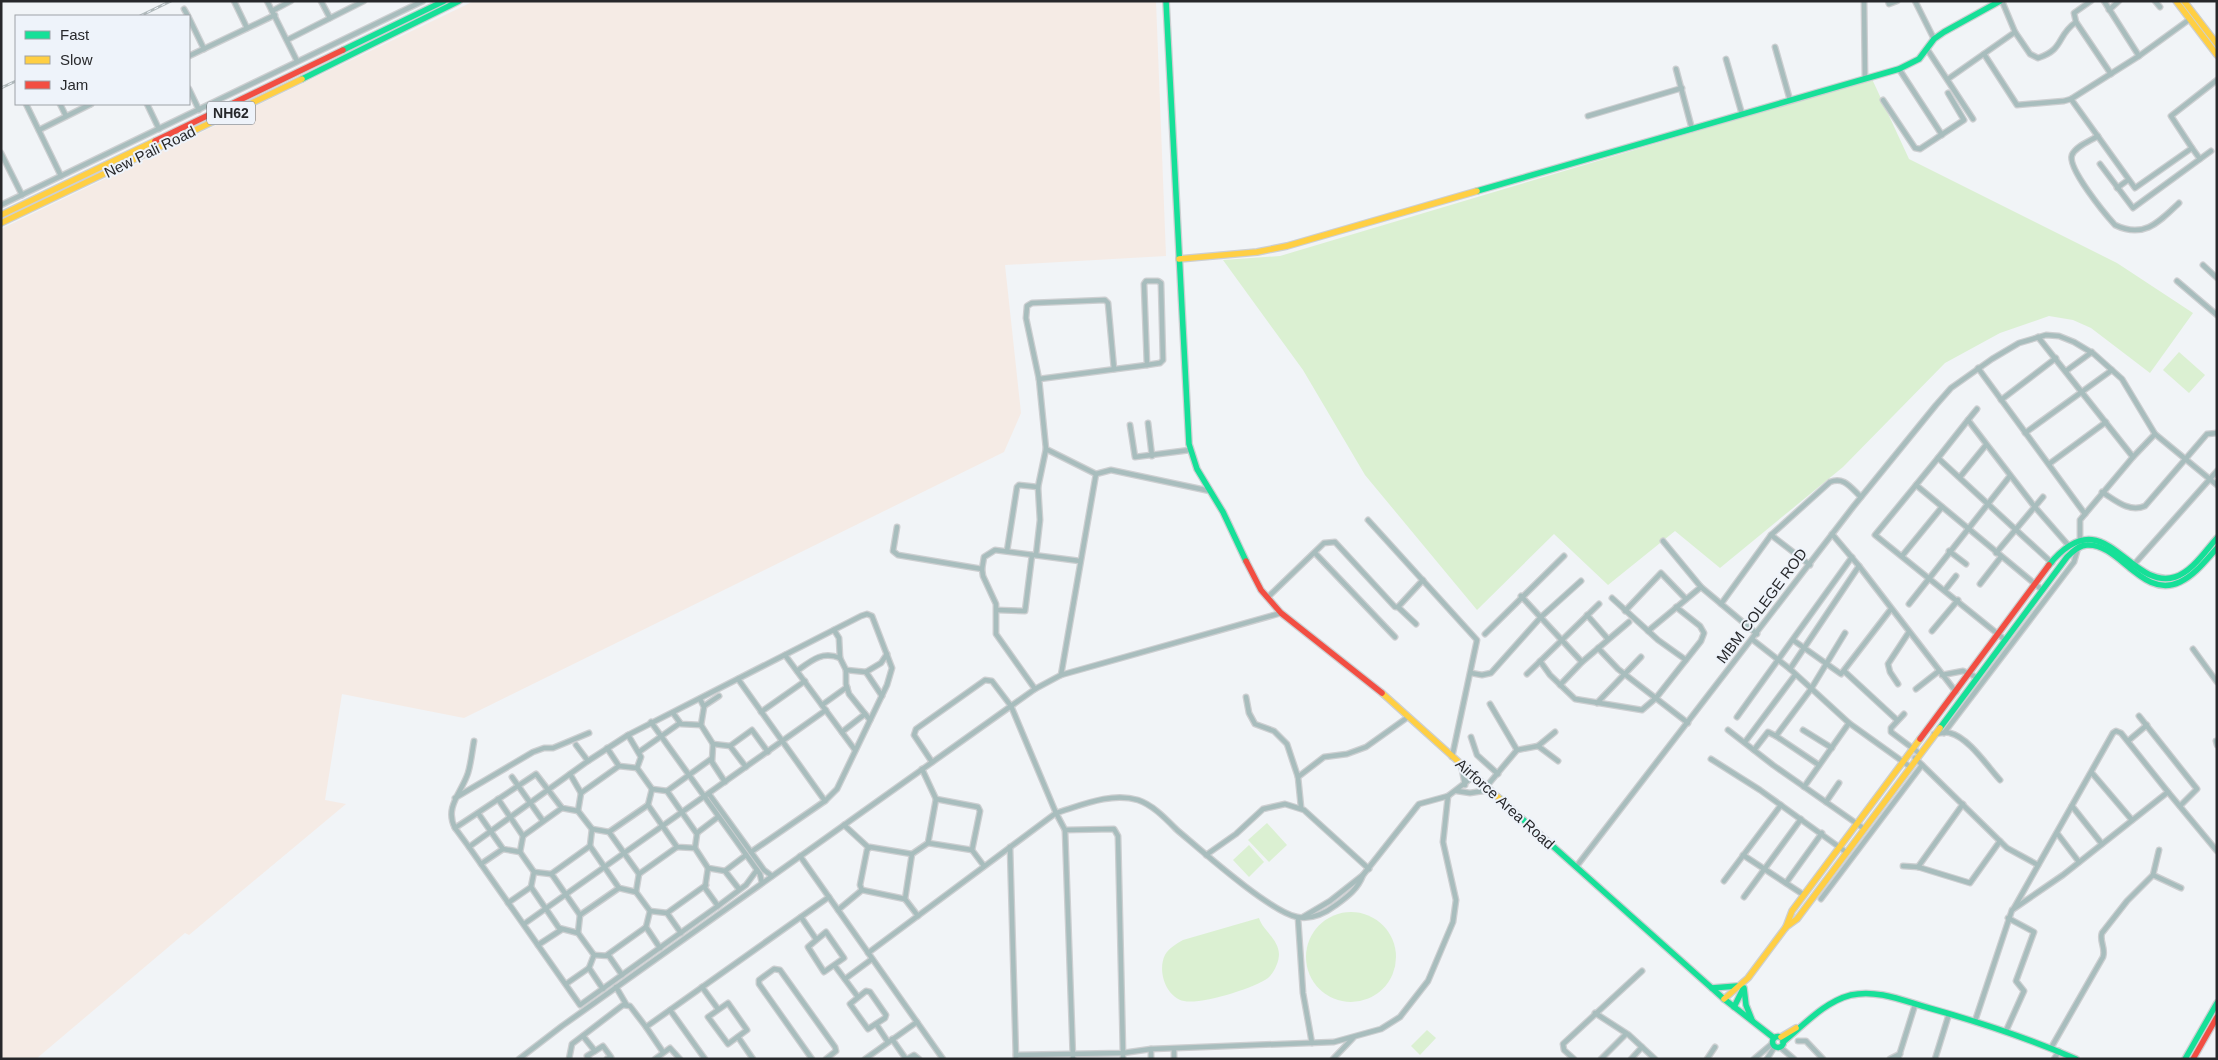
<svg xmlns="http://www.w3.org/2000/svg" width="2218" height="1060" viewBox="0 0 2218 1060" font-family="Arial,sans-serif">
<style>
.education{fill:#f5ebe5}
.green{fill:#dbf0d2}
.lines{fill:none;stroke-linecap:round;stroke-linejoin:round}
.street-casing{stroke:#cdcfd1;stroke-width:7}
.fast-casing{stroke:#cdcfd1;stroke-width:8}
.slow-casing{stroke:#cdcfd1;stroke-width:8}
.jam-casing{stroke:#cdcfd1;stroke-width:8}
.street{stroke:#a8bdbd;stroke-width:4.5}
.fast{stroke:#16e098;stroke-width:5.5}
.slow{stroke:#ffcf43;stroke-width:5.5}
.jam{stroke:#f24e42;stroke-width:5.5}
.rail-casing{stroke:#b0b9bb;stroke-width:3}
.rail{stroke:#eef3fa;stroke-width:1;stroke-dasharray:4;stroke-linecap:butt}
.labels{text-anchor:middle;stroke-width:4;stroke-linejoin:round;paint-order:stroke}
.shield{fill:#eef3fa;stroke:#636569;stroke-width:1}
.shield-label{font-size:14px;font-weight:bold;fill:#27282b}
.street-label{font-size:15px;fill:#27282b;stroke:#eef3fa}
</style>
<rect width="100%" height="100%" fill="#f1f4f7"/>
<path class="education" d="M474,1H1156L1166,256L1005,265L1021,413L1004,452L464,718L342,694L325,800L346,804L189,935L185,933L36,1059H1V229Z"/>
<g class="green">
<path d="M1872,79L1909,159L2117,263L2193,313L2150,373L2091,328L2073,320L2049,316L2000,333L1945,363L1843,467L1720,568L1675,531L1608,585L1554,534L1477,610L1365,475L1303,370L1223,260L1280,256Z"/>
<path d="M2179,352L2205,375L2189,393L2163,370Z"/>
<path d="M1267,823L1287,845L1269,862L1248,840Z"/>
<path d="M1249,845L1264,862L1249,877L1233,860Z"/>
<circle cx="1351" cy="957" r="45"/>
<path d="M1259,918C1263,931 1278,938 1279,954C1279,962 1274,973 1268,978C1255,988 1200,1005 1184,1001C1166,997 1157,971 1165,955C1169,948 1176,944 1183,940Z"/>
<path d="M1427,1030L1436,1038L1420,1055L1411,1046Z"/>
</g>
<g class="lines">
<g class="street-casing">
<g id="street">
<path d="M234,1L247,28"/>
<path d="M267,1L297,61"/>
<path d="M321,1L330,18"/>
<path d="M1864,1L1865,78"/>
<path d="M1888,1L1889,4L1897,1"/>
<path d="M1915,1L1934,39"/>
<path d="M2091,1L2074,13L2076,22L2111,74"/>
<path d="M2104,1L2139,56"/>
<path d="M2155,1L2160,7"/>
<path d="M184,9L188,16"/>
<path d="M2109,10L2119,1"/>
<path d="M272,11L291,1"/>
<path d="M189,18L204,49"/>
<path d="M2015,32L2030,54L2038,58C2065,49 2056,36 2076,22"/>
<path d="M287,40L364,1"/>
<path d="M1775,47L1790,100"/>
<path d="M1927,49L1973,119"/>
<path d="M1984,54L2017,105L2064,101L2071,99L2139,56L2190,19"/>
<path d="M189,56L275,15"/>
<path d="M1726,59L1742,114"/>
<path d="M1676,69L1692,129"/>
<path d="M1899,69L1942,135"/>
<path d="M1948,79L2015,32L2002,1"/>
<path d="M189,89L199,110"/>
<path d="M2071,99L2135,188L2192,148L2171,116L2217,80"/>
<path d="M1883,100L1915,148L1920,149L1964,120L1948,93"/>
<path d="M26,104L61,176"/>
<path d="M60,104L66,116"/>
<path d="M147,104L159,129"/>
<path d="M1588,116L1682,88"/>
<path d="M39,130L91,104"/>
<path d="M2098,136C2090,141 2076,146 2072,155C2067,168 2105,214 2115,225C2144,239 2159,222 2179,203"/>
<path d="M2192,148L2200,159"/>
<path d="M1,153L22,195"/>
<path d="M2100,164L2133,208L2211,151"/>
<path d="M2117,188L2128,180"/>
<path d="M1,205L423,1"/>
<path d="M2203,265L2217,278"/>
<path d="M1158,281L1161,283L1163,360L1160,363L1147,365L1144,284L1146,281Z"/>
<path d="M2177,281L2217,315"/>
<path d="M2038,337L2133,457"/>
<path d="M1978,368L2085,514"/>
<path d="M2066,371L2092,352"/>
<path d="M1039,379L1147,365"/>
<path d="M2001,400L2056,358"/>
<path d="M1968,420L1977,409"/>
<path d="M1148,423L1152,456"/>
<path d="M1130,425L1135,457L1190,450"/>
<path d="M2025,433L2112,370"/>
<path d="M2049,464L2106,422"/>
<path d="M1096,474L1046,449L1039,379L1026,318L1027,306L1032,303L1105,300L1108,303L1114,369"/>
<path d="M1960,477L1986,445"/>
<path d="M1916,485L1938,458"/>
<path d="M2102,492C2115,500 2129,513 2145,506L2207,434L2217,433"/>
<path d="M1368,520L1477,640L1452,757"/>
<path d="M897,527L893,551L898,555L982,569"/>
<path d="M1832,534L1859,566L1956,692"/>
<path d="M1771,535L1810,565"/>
<path d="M1663,541L1701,587L1757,634"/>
<path d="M2080,544V520L2133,457L2155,434"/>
<path d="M1007,551L1017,487L1019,485L1038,487"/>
<path d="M1949,551L1966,564"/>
<path d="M1315,553L1395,637"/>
<path d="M1996,553L2043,497"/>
<path d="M1036,555L1040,520L1038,487L1046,449"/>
<path d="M1902,556L1942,507"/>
<path d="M2052,563L1938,458L1968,420L2034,506L2069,546"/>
<path d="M2130,569L2217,471"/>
<path d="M1980,584L2001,557"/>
<path d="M1945,590L1956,576"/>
<path d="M1521,596L1582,662"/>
<path d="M1268,597L1324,543L1335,542L1395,607H1398L1423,580"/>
<path d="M1612,598L1658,640L1686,660"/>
<path d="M1721,604L1771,535L1830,482C1844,476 1851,488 1861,497"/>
<path d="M1909,604L2010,476"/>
<path d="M1398,607L1416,624"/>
<path d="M997,610L1025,611L1032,555"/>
<path d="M1625,611L1661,573L1686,599"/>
<path d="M1587,615L1608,639"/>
<path d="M834,630L839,638L840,658L846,670V684L849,694L870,720"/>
<path d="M1648,631L1701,587"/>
<path d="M1932,631L1958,600"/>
<path d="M1485,634L1564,556"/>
<path d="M2004,639L1875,535L1916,485L2041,589"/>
<path d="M1753,640L1790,669L1849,723L1909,766"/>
<path d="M1793,640L1841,674L1891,609"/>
<path d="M1598,648L1618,669L1688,723"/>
<path d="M2193,649L2217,682"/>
<path d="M785,655L855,750"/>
<path d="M1540,661L1550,675L1575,699L1642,710L1656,698L1701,641L1704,633L1700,626L1676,607"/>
<path d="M1790,669L1859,566"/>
<path d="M846,670L866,672L881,663L887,654"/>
<path d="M797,671C812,660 822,651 840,658"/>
<path d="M1844,671L1897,720"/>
<path d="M866,672L882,696"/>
<path d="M1471,673L1482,675L1491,673L1541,617L1581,581"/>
<path d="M1527,674L1599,604"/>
<path d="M1061,675L1096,474L1111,470L1210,491"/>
<path d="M1942,675L1963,671L1976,677"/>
<path d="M738,679L825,801"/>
<path d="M1898,684L1890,672L1888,664L1909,632"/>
<path d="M1560,685L1582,662L1629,622"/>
<path d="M1035,689L996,634V604L983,576L982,569L984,557L995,550L1080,561"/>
<path d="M1916,689L1939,671"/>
<path d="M1246,697L1249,713L1255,724L1274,731L1287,744L1298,777"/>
<path d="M700,699L704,707L701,725L713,744L712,762L725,782"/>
<path d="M1597,703L1641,657"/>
<path d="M1490,704L1517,750"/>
<path d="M822,705L847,687"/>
<path d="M704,706L719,696"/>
<path d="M761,712L805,681"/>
<path d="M673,713L681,724L701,725"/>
<path d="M1904,714L1891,728V732L1919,753"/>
<path d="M2139,716L2197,789L2180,806"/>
<path d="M1737,717L1852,557"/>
<path d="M651,722L760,874L762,883"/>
<path d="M1728,730L1773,765L1863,828"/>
<path d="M1803,730L1832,748"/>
<path d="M842,732L865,714"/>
<path d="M1944,733L2074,562L2078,548"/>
<path d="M1934,734C1939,734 1945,731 1950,733C1968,737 1988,767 2000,780"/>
<path d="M628,735L641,757L637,768"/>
<path d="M1471,737L1477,755L1498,774"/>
<path d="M2128,741L2147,725"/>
<path d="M2216,741L2217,745"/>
<path d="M1745,742L1795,675"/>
<path d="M713,744L730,746L746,767"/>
<path d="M576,745L588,761"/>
<path d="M730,746L752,730L768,752"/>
<path d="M1538,746L1555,732"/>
<path d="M607,748L619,766L637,768"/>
<path d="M1754,750L1768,732L1776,736"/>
<path d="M639,752L680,723"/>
<path d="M1915,758L2007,848L2038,865"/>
<path d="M1711,759L1760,790L1846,852"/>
<path d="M932,762L914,735L916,729L985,680L992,681L1011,706L1056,813C1082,805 1111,792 1138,800C1153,805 1166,819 1177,830C1201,850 1269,911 1297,917C1311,920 1324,914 1336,905C1347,897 1358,889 1363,875"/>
<path d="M1461,764L1465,785"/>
<path d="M1819,765L1776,736L1811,689L1845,633"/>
<path d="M637,768L652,789L667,791L697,834L695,848"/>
<path d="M922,769L936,799"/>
<path d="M2092,773L2132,820"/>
<path d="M570,774L581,793"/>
<path d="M512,777L543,821"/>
<path d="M1486,787L1517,750L1538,746L1558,761"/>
<path d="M1804,787L1849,723"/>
<path d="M652,789L648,805L677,847L695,848L708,868L725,871L739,889"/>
<path d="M667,791L711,759"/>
<path d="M1457,791L1470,793L1489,790"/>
<path d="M709,794L764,870L772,876"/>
<path d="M455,798L533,752L544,748H553L589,733"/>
<path d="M498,799L523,836L520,852"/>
<path d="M1826,802L1839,783"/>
<path d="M2072,806L2102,844"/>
<path d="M1301,807L1298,777L1324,757L1347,754L1366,747L1408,717"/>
<path d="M578,811L581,793L619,766"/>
<path d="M478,813L503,849L520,852L534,872L531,887L559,928L578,933L594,955L589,968L603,989"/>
<path d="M844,825L869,848"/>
<path d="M455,828C444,807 462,792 468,773C471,763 472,752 474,741"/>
<path d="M592,829L609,832L639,874L636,892"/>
<path d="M609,832L648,805"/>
<path d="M697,833L718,817"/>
<path d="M2057,833L2079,862"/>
<path d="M523,836L562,808"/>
<path d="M928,843L972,850"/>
<path d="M469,847L455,828L536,774L562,808L578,811L592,829L590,846L619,888L636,892L650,911L646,927L660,948"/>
<path d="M1010,847L1016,1059"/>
<path d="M751,852L825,801L837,789L887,685L892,668L872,616L867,614L861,616L628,735L588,761L469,847L580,1005L718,906L746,885L757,870"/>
<path d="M1206,855L1236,834L1263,809L1285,804L1304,810L1369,869"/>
<path d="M1743,855L1804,895"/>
<path d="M800,856L943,1059"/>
<path d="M481,864L503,849"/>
<path d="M1903,866L1918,867L1970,883L2000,841"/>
<path d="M1576,867L1853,507L1936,405L1951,388L1992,359L2019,343L2046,335L2059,336L2074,342L2094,354L2122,379L2155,434L2217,485"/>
<path d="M1918,867L1963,804"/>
<path d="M708,868L705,888L718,906"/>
<path d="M725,871L746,855"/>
<path d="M534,872L551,874L553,876L580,915L578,933"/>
<path d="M551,874L590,846"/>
<path d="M639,874L677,847"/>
<path d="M2153,875L2181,888"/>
<path d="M1724,881L1781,805"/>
<path d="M1786,883L1822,833"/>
<path d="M1744,897L1801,819"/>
<path d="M905,899L862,890L860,885L867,850L870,847L912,854"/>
<path d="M1821,899L1922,765"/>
<path d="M508,903L531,887"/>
<path d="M2014,908L2113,733L2116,731L2121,733L2168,792"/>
<path d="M838,910L862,890"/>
<path d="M650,911L667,913L681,933"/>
<path d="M667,913L706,885"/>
<path d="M580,915L619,888"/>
<path d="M918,916L905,899L912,854L928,843L936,799L978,807L980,811L972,850L984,866"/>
<path d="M801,917L816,939"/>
<path d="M1303,917L1330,901L1363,875L1419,804L1448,796L1474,776"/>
<path d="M1298,918L1303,993L1312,1043"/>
<path d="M524,924L826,710"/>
<path d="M826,932L844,958L824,972L808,947Z"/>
<path d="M538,945L561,930"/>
<path d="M868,953L1056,813L1065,830L1073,1059"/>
<path d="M594,955L609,956L622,975"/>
<path d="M607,955L646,927"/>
<path d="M835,966L858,997"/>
<path d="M845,979L872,959"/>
<path d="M566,984L589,968"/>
<path d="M616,987L626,1004"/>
<path d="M702,987L718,1009"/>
<path d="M866,991L870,992L886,1015L885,1018L868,1029L850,1004Z"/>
<path d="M728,1003L747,1030L728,1044L708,1017Z"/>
<path d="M670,1010L705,1059"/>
<path d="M1595,1013L1629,1035L1655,1059"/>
<path d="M1975,1021L2012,910L2063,875L2168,792L2217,851"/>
<path d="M876,1024L888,1042"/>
<path d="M646,1027L663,1052"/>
<path d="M2006,1031L2024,991L2016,981L2034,932L2008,918"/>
<path d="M583,1036L595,1051"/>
<path d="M738,1037L753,1059"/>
<path d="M892,1039L906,1059"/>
<path d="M1798,1041H1806L1823,1059"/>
<path d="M1780,1047L1794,1059"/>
<path d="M2051,1048L2103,957C2106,948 2099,941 2102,933L2127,901L2153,875L2159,850"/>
<path d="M1151,1049V1059"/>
<path d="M1174,1049V1059"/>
<path d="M1016,1055L1123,1053L1118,836L1114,829L1065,830"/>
<path d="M519,1059L562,1026L1035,689L1061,675L1281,613"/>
<path d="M569,1059L572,1044L623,1005L630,1006L646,1027L829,897"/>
<path d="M589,1059L587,1056L603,1046L611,1057L607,1059"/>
<path d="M655,1059L670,1048L680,1059"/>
<path d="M812,1059L759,984V980L774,969L780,970L835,1047L836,1051L826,1059"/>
<path d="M865,1059L917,1022"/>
<path d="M907,1059L914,1055L919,1059"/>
<path d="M1123,1059V1053L1151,1049L1334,1042L1381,1029L1400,1017L1428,981L1453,922L1456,900L1443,842L1448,796"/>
<path d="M1333,1059L1353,1038"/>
<path d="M1574,1059L1564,1050L1563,1044L1642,971"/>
<path d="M1601,1059L1626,1034"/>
<path d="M1631,1059L1642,1047"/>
<path d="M1707,1059L1715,1047"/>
<path d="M1754,1059L1773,1043"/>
<path d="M1767,1059L1775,1046"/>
<path d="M1890,1059L1900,1054"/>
<path d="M1898,1059L1915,1005"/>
<path d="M1935,1059L1949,1014"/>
<path d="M2054,1059L2059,1051"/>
</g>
</g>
<g class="fast-casing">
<g id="fast">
<path d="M1166,1L1189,444L1197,469L1223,512L1246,561"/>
<path d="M343,50L444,1"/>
<path d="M302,79L459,1"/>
<path d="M1477,191L1899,69L1919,59L1934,39L1944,32L2000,1"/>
<path d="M2049,565C2105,496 2128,591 2175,577C2192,572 2206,550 2217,538"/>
<path d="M1940,728L2067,557C2072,552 2079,545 2087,545C2120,543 2142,600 2180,582C2195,575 2206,560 2217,548"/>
<path d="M1500,799L1724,999L1774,1038"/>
<path d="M1712,988L1737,986"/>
<path d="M1744,988L1746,1005L1752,1020"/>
<path d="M1734,1007L1743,989"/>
<circle cx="1778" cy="1042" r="5.5"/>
<path d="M1783,1042C1804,1025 1824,1002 1851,995C1877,989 1904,1001 1929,1008C1979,1022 2028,1038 2076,1059"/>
<path d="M2185,1059L2217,1003"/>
</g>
</g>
<g class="slow-casing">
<g id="slow">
<path d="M2176,1L2217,55"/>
<path d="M2184,1L2217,44"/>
<path d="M1,215L155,141"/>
<path d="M1,223L302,79"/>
<path d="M1179,259L1257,252L1287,246L1477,191"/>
<path d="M1382,693L1500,799"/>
<path d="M1786,927L1792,911L1920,739"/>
<path d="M1724,999L1748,978L1786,927L1797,919L1940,728"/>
<path d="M1781,1037L1796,1028"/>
</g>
</g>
<g class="jam-casing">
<g id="jam">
<path d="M155,141L343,50"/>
<path d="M1246,561L1261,590L1281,613L1382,693"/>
<path d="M1920,739L2049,565"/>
<path d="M2193,1059L2217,1017"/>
</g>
</g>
<use href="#street" class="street"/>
<use href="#fast" class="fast"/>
<use href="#slow" class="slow"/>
<use href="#jam" class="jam"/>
<g class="rail-casing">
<g id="rail">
<path d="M140,16L171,1"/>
<path d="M1,88L16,81"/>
</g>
</g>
<use href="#rail" class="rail"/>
</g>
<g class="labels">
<rect class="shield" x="207" y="101.5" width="48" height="23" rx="4"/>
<g class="shield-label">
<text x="231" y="118">NH62</text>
</g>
<g class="street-label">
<text transform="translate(150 152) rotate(-26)" y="5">New Pali Road</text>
<text transform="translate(1762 606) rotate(-53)" y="5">MBM COLEGE ROD</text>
<text transform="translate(1505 804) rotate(42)" y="5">Airforce Area Road</text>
</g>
</g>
<rect width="2218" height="1060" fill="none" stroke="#27282b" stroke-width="5"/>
<rect x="15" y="15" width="175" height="90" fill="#eef3fa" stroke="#9ea2a7"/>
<rect x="25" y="31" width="25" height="8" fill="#16e098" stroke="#9ea2a7"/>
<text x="60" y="40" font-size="15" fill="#27282b">Fast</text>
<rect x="25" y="56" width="25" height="8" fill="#ffcf43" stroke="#9ea2a7"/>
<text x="60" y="65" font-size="15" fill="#27282b">Slow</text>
<rect x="25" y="81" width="25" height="8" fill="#f24e42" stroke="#9ea2a7"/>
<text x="60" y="90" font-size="15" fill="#27282b">Jam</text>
</svg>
